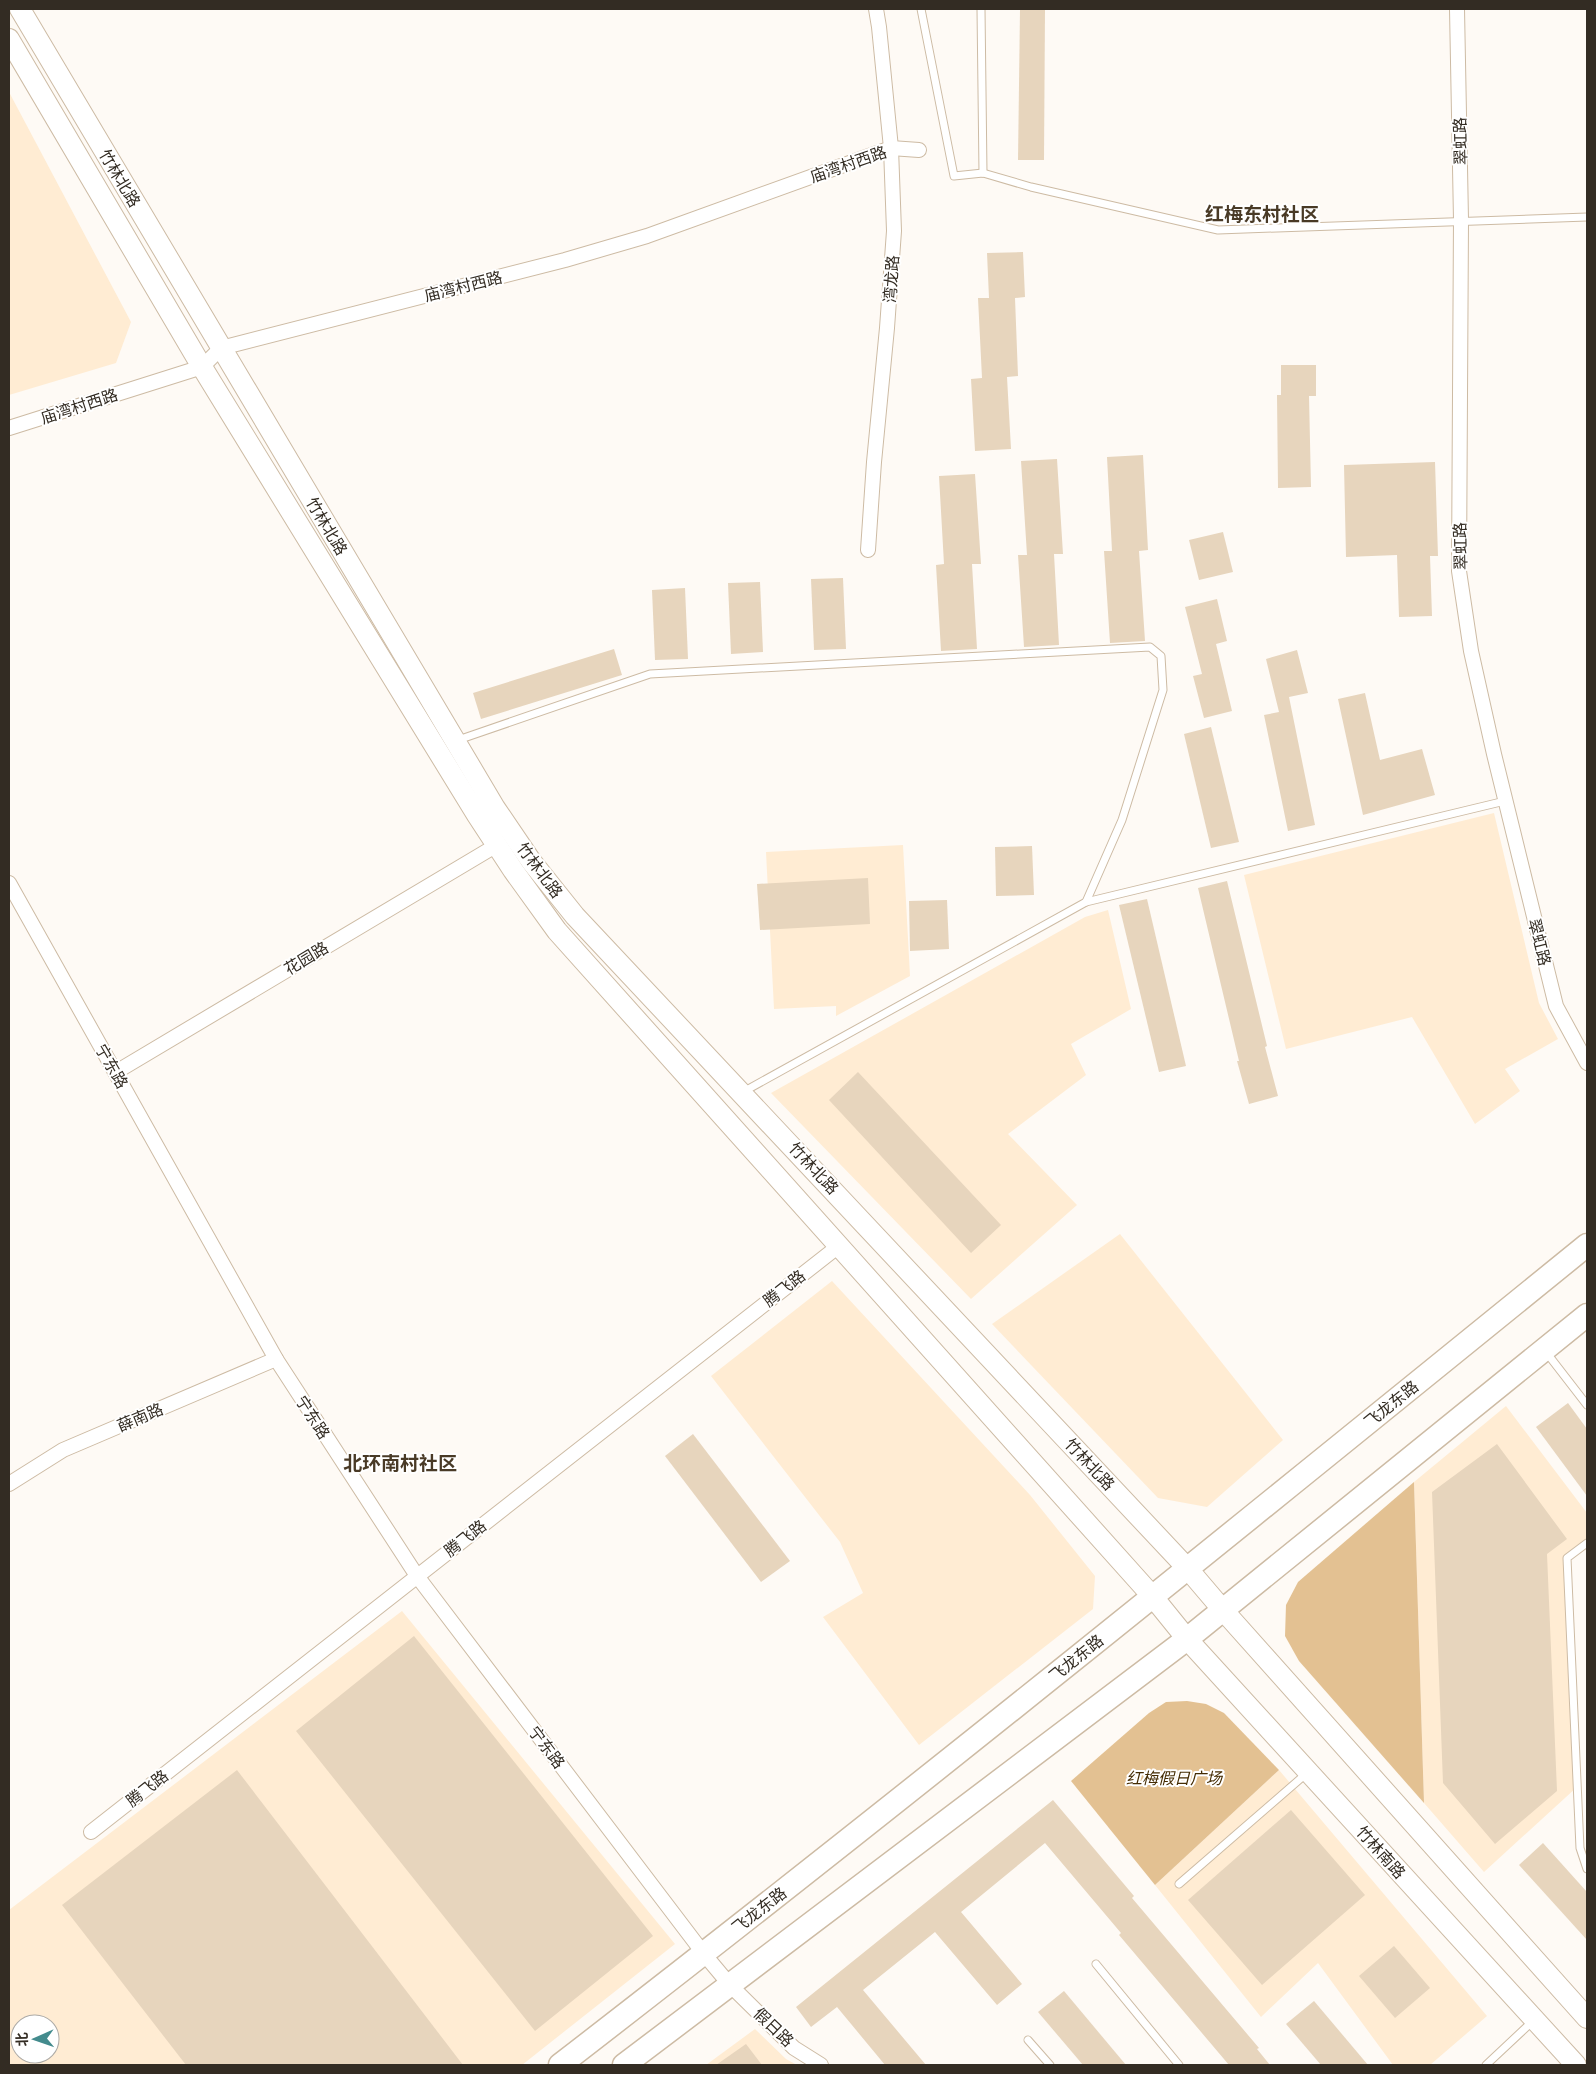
<svg xmlns="http://www.w3.org/2000/svg" width="1596" height="2074" viewBox="0 0 1596 2074" font-family="Spectral,'Noto Sans SC',serif">
<style>
.built{fill:#ffecd3;fill-rule:evenodd}
.green{fill:#e3c192}
.building{fill:#e7d5bd}
.lines{fill:none;stroke-linecap:round;stroke-linejoin:round}
.service-casing{stroke:#cdbba4;stroke-width:9}
.minor-casing{stroke:#cdbba4;stroke-width:16}
.secondary-casing{stroke:#cdbba4;stroke-width:22}
.primary-casing{stroke:#cdbba4;stroke-width:25}
.service{stroke:#fff;stroke-width:7}
.minor{stroke:#fff;stroke-width:14}
.secondary{stroke:#fff;stroke-width:20}
.primary{stroke:#fff;stroke-width:22}
.labels{text-anchor:middle;stroke-width:4;stroke-linejoin:round;paint-order:stroke}
.street-label{font-size:16px;fill:#332c23;stroke:#fff}
.park-label{font-size:16px;font-style:italic;fill:#442b02;stroke:#fff}
.quarter-label{font-size:19px;font-weight:bold;fill:#493a26;stroke:#fff}
</style>
<rect width="100%" height="100%" fill="#fefaf5"/>
<g class="built">
<path d="M9,92L131,322L116,363L9,395Z"/>
<path d="M1494,813L1539,1003L1558,1039L1505,1069L1520,1091L1475,1124L1412,1017L1286,1049L1244,875Z"/>
<path d="M903,845L910,976L836,1016V1006L774,1009L766,852Z"/>
<path d="M1108,910L1131,1009L1071,1044L1086,1075L1008,1134L1077,1205L971,1299L771,1093L1085,917Z"/>
<path d="M1120,1234L1283,1440L1207,1507L1158,1498L992,1324Z"/>
<path d="M832,1281L1030,1495L1095,1576L1093,1609L919,1745L823,1617L863,1593L840,1542L711,1376Z"/>
<path d="M1506,1406L1587,1513V1543L1567,1558L1577,1787L1484,1872L1424,1803L1414,1482Z"/>
<path d="M402,1611L675,1944L522,2065H9V1910ZM20,2024H50V2054H20Z"/>
<path d="M1279,1770L1487,2016L1430,2065H1393L1318,1963L1261,2017L1155,1885Z"/>
<path d="M755,2029L786,2059L797,2065H706Z"/>
</g>
<g class="green">
<path d="M1414,1482L1424,1803L1299,1661L1285,1636L1286,1605L1298,1582Z"/>
<path d="M1187,1701L1206,1704L1224,1713L1279,1770L1155,1885L1071,1781L1149,1713L1166,1702Z"/>
</g>
<g class="building">
<path d="M1020,9H1045L1044,160H1018Z"/>
<path d="M1023,252L1025,297L1015,298L1018,376L1007,377L1011,449L975,451L971,379L982,378L978,298H989L987,253Z"/>
<path d="M1281,365H1316V396H1309L1311,487L1278,488L1277,395H1281Z"/>
<path d="M1143,455L1148,550L1139,551L1145,641L1110,643L1104,551H1112L1107,457Z"/>
<path d="M1057,459L1063,554H1054L1059,645L1024,647L1018,555H1027L1021,461Z"/>
<path d="M1435,462L1438,556H1430L1432,616L1399,617L1397,555L1346,557L1344,465Z"/>
<path d="M975,474L981,564H972L977,649L941,651L936,565L944,564L939,476Z"/>
<path d="M1223,532L1233,572L1199,580L1189,540Z"/>
<path d="M843,578L846,649L814,650L811,579Z"/>
<path d="M760,582L763,652L731,654L728,583Z"/>
<path d="M685,588L688,659L655,660L652,590Z"/>
<path d="M1217,599L1227,641L1216,644L1232,711L1204,718L1193,676L1202,674L1185,607Z"/>
<path d="M614,649L622,675L481,719L473,693Z"/>
<path d="M1297,650L1308,693L1289,697L1315,825L1288,831L1264,715L1279,712L1266,659Z"/>
<path d="M1365,693L1380,760L1422,749L1435,795L1363,815L1338,699Z"/>
<path d="M1211,727L1239,842L1211,848L1184,734Z"/>
<path d="M1032,846L1034,895L996,896L995,847Z"/>
<path d="M868,878L870,924L760,930L757,884Z"/>
<path d="M1227,881L1267,1046L1265,1047L1278,1096L1249,1104L1237,1061H1239L1198,888Z"/>
<path d="M1147,899L1186,1066L1159,1072L1119,905Z"/>
<path d="M947,900L949,949L910,951L909,901Z"/>
<path d="M858,1072L1001,1225L971,1253L829,1100Z"/>
<path d="M1568,1403L1587,1429V1496L1536,1427Z"/>
<path d="M693,1434L790,1561L761,1582L665,1456Z"/>
<path d="M1497,1444L1567,1539L1547,1554L1557,1791L1495,1844L1443,1783L1432,1492Z"/>
<path d="M414,1636L653,1936L535,2031L296,1731Z"/>
<path d="M237,1770L463,2065H186L62,1905Z"/>
<path d="M1053,1800L1134,1896L1132,1898L1259,2048L1257,2049L1270,2065H1229L1119,1935L1121,1933L1045,1843L961,1912L1022,1984L997,2005L935,1932L863,1990L926,2065H885L837,2007L811,2027L796,2007Z"/>
<path d="M1291,1810L1365,1895L1262,1985L1188,1900Z"/>
<path d="M1543,1843L1587,1892V1940L1519,1865Z"/>
<path d="M1394,1946L1430,1988L1395,2018L1359,1976Z"/>
<path d="M1064,1991L1126,2065H1083L1038,2012Z"/>
<path d="M1314,2001L1368,2065H1321L1286,2024Z"/>
<path d="M746,2044L762,2065H716Z"/>
</g>
<g class="lines">
<g class="service-casing">
<g id="service">
<path d="M921,9L954,176L983,173L1031,187L1218,230L1587,217"/>
<path d="M981,9L983,173"/>
<path d="M458,740L650,674L1150,647L1161,656L1163,690L1122,820L1086,902L743,1092"/>
<path d="M1086,902L1505,801"/>
<path d="M1546,1352L1587,1405"/>
<path d="M1587,1543L1567,1558L1580,1848L1587,1869"/>
<path d="M1179,1884L1307,1773"/>
<path d="M1096,1964L1179,2065"/>
<path d="M1028,2040L1050,2065"/>
<path d="M1486,2065L1534,2020"/>
</g>
</g>
<g class="minor-casing">
<g id="minor">
<path d="M1457,9L1461,220L1459,571L1471,651L1494,754L1556,1006L1587,1063"/>
<path d="M9,428L202,367L221,348L565,260L647,236L891,148L919,150"/>
<path d="M868,550L874,462L887,328L894,231L891,148L879,27L876,9"/>
<path d="M9,883L276,1359L417,1576L704,1954L730,1985L794,2048L821,2065"/>
<path d="M116,1072L497,845"/>
<path d="M9,1484L63,1450L276,1359"/>
<path d="M91,1832L840,1245"/>
</g>
</g>
<g class="secondary-casing">
<g id="secondary">
<path d="M20,9L495,808L531,861L575,916L1188,1569L1222,1609L1587,2018"/>
<path d="M9,39L202,367L477,815L513,870L557,931L1153,1597L1187,1639L1576,2065"/>
</g>
</g>
<g class="primary-casing">
<g id="primary">
<path d="M560,2065C907,1797 1247,1521 1587,1245"/>
<path d="M624,2065L1187,1639L1587,1315"/>
</g>
</g>
<use href="#service" class="service"/>
<use href="#minor" class="minor"/>
<use href="#secondary" class="secondary"/>
<use href="#primary" class="primary"/>
</g>
<g class="labels">
<g class="street-label">
<text transform="translate(1460 141) rotate(-91)" y="6">翠虹路</text>
<text transform="translate(848 164) rotate(-19)" y="6">庙湾村西路</text>
<text transform="translate(120 178) rotate(59)" y="6">竹林北路</text>
<text transform="translate(891 279) rotate(-86)" y="6">湾龙路</text>
<text transform="translate(463 286) rotate(-14)" y="6">庙湾村西路</text>
<text transform="translate(79 406) rotate(-18)" y="6">庙湾村西路</text>
<text transform="translate(327 526) rotate(59)" y="6">竹林北路</text>
<text transform="translate(1460 546) rotate(-91)" y="6">翠虹路</text>
<text transform="translate(540 870) rotate(53)" y="6">竹林北路</text>
<text transform="translate(1540 942) rotate(76)" y="6">翠虹路</text>
<text transform="translate(306 958) rotate(-31)" y="6">花园路</text>
<text transform="translate(112 1066) rotate(60)" y="6">宁东路</text>
<text transform="translate(814 1168) rotate(47)" y="6">竹林北路</text>
<text transform="translate(784 1288) rotate(-38)" y="6">腾飞路</text>
<text transform="translate(1391 1404) rotate(-39)" y="6">飞龙东路</text>
<text transform="translate(140 1417) rotate(-23)" y="6">薛南路</text>
<text transform="translate(313 1417) rotate(57)" y="6">宁东路</text>
<text transform="translate(1090 1464) rotate(47)" y="6">竹林北路</text>
<text transform="translate(465 1538) rotate(-38)" y="6">腾飞路</text>
<text transform="translate(1076 1658) rotate(-39)" y="6">飞龙东路</text>
<text transform="translate(547 1747) rotate(53)" y="6">宁东路</text>
<text transform="translate(147 1788) rotate(-38)" y="6">腾飞路</text>
<text transform="translate(1381 1852) rotate(48)" y="6">竹林南路</text>
<text transform="translate(759 1910) rotate(-38)" y="6">飞龙东路</text>
<text transform="translate(774 2027) rotate(44)" y="6">假日路</text>
</g>
<g class="park-label">
<text x="1174" y="1784">红梅假日广场</text>
</g>
<g class="quarter-label">
<text x="1262" y="221">红梅东村社区</text>
<text x="400" y="1470">北环南村社区</text>
</g>
</g>
<rect width="1596" height="2074" fill="none" stroke="#332c23" stroke-width="20"/>
<g transform="translate(35 2039) rotate(268)"><circle r="24" fill="#ffffff" stroke="#adaba7"/>
<path d="M0-4L9 19L0 12L-9 19Z" fill="#438b8d"/>
<text y="-8" font-size="14" font-weight="bold" text-anchor="middle" fill="#332c23">北</text>
</g>
</svg>
